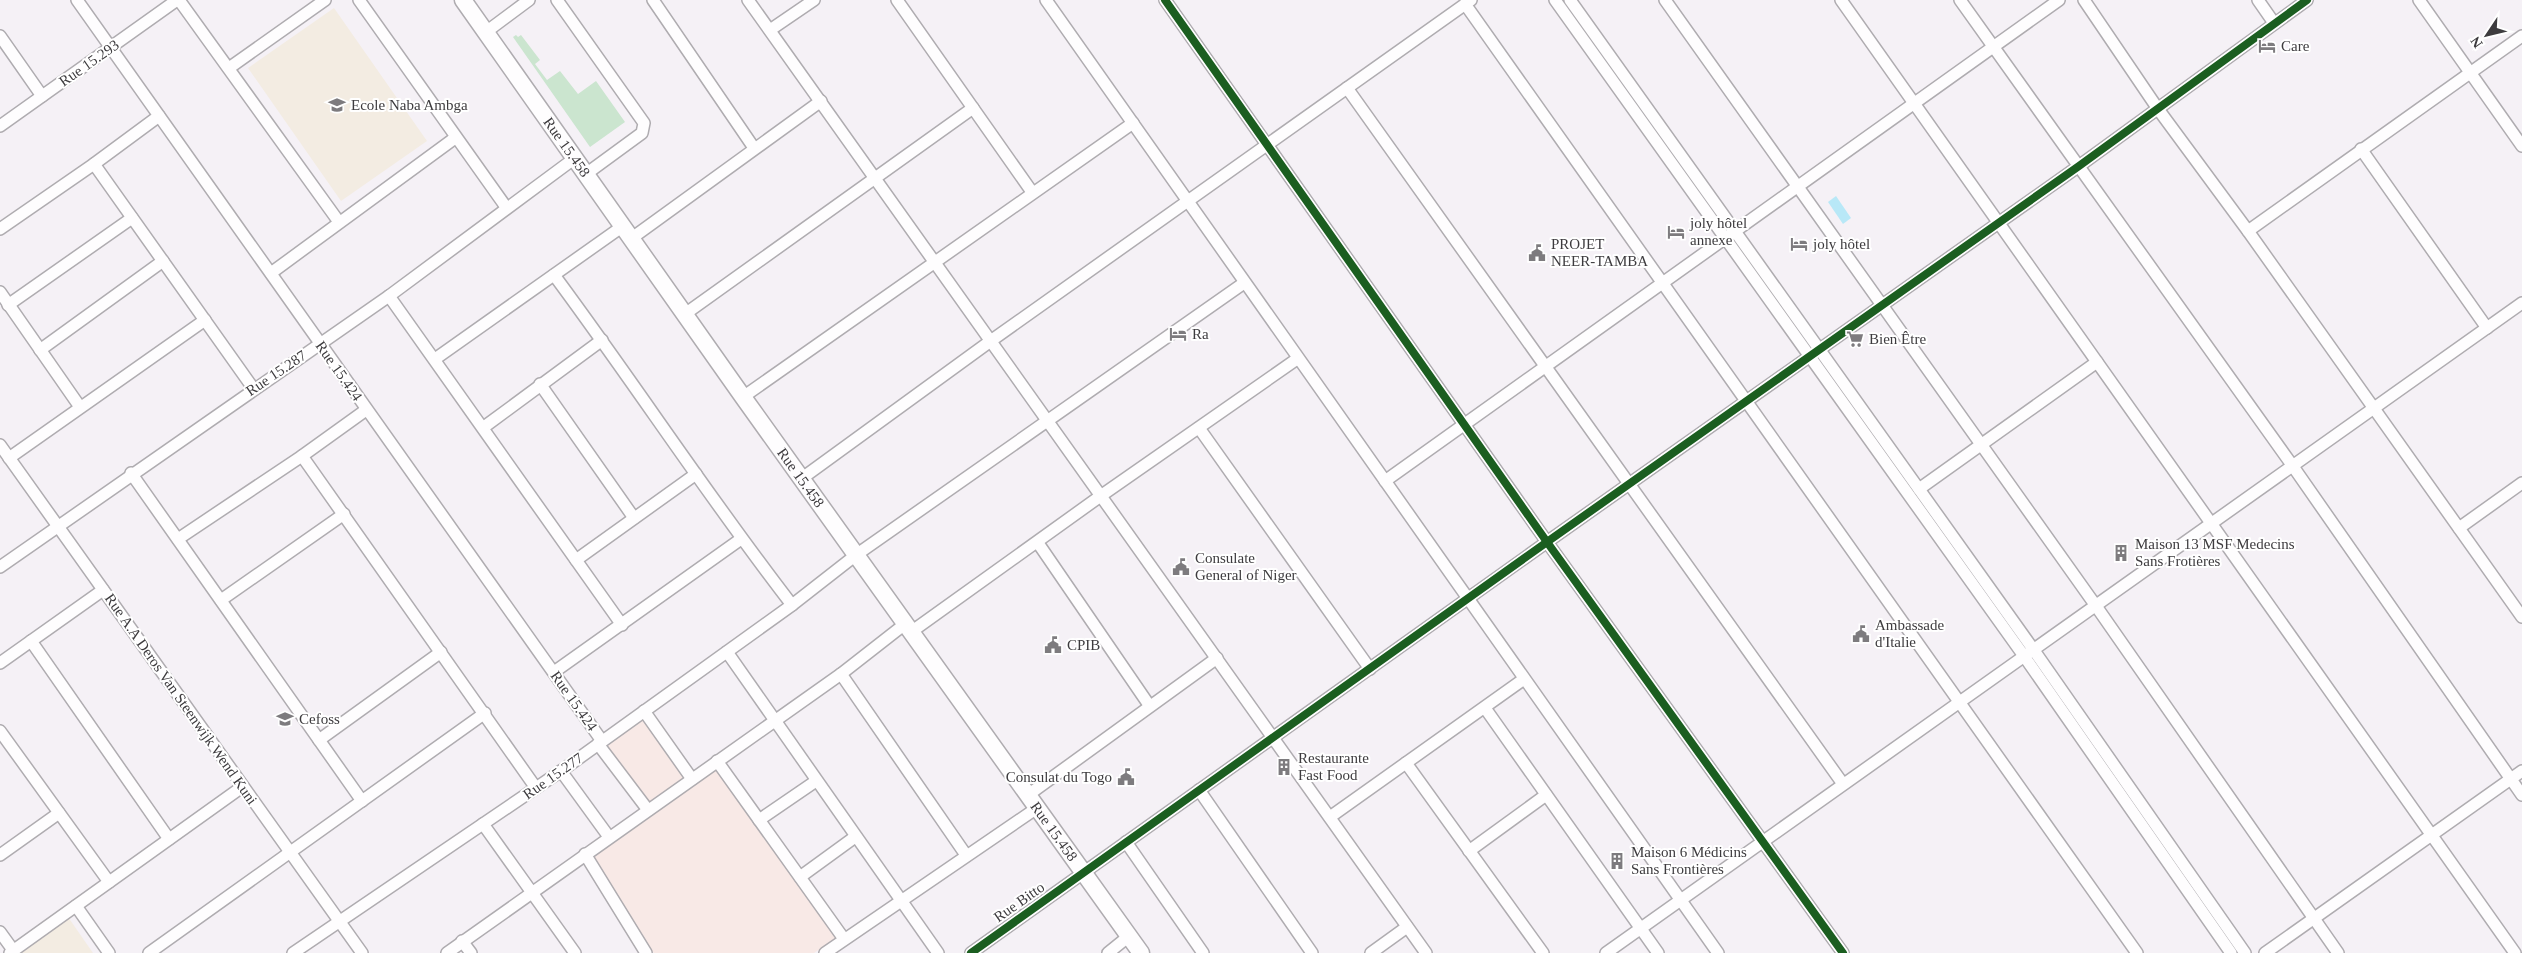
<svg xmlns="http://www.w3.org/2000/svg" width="2522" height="953" viewBox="0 0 2522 953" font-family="'Times New Roman',serif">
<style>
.commercial{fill:#f8e9e6}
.education{fill:#f3ece2}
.green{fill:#cbe5cf}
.water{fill:#b8e8f7}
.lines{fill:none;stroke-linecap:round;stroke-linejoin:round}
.street-casing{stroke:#afacb0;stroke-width:14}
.secondary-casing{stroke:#afacb0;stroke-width:19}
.street{stroke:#fefdfe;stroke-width:11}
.secondary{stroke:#fefdfe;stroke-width:16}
.cycleway-casing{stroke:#fff;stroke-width:11}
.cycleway{stroke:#1b5e20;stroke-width:8}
.labels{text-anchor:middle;stroke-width:4;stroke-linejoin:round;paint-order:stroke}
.poi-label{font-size:15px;fill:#3d3b3e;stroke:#fff;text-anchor:start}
.street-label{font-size:15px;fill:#3d3b3e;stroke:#fff}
</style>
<rect width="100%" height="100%" fill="#f5f1f6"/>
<path class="commercial" d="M652,711L701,781L718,769L839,936L814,953H654L650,949L592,858L655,814L605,745Z"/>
<g class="education">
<path d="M334,8L427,141L341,201L248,68Z"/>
<path d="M68,917L93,953H20Z"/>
</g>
<path class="green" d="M516,35L518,37L521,35L540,60L535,64L547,80L560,71L578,94L596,81L625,122L590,147L513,37Z"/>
<path class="water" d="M1836,196L1851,218L1843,224L1828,202Z"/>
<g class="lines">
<g class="street-casing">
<g id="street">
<path d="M77,0L602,741"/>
<path d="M179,0L339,222"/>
<path d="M359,0L506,207"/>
<path d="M557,0L644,123L642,133L586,174"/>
<path d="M653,0L754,148"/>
<path d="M748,0L1426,953"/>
<path d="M897,0L1032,192"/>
<path d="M1046,0L1718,953"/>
<path d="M1165,0L1547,542L1843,953"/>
<path d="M1555,0L2024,656L2231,953"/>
<path d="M1570,0L2033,649L2245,953"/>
<path d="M1665,0L2096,606L2338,953"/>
<path d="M1841,0L2515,953"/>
<path d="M1960,0L2292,465L2522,795"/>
<path d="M2084,0L2158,109L2248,231L2522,617"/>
<path d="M2258,0L2274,23"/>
<path d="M2419,0L2522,146"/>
<path d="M1465,4L2137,953"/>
<path d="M770,30L814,0"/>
<path d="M486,32L529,0"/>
<path d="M0,36L42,96"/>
<path d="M229,68L325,0"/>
<path d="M1347,88L1843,784"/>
<path d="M0,126L177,0"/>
<path d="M2361,149L2487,328"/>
<path d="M94,164L253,388"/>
<path d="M0,229L94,164L159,116"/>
<path d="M2248,231L2522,36"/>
<path d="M632,238L821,101"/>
<path d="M271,273L455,138"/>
<path d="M554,275C635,384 709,498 792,605"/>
<path d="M0,292L80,407"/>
<path d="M389,296L622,625"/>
<path d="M8,305L132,218"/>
<path d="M685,314L973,108"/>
<path d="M40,350L163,261"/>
<path d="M435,359L623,226"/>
<path d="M540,384L634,518"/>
<path d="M743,397L1133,123"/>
<path d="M484,427L602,340"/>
<path d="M1199,428L1370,669"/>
<path d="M0,445L362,953"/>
<path d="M302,456L536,788"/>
<path d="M9,458L205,320"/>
<path d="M131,473L362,801"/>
<path d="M801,479L992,340L1471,0"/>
<path d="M1385,481L2059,0"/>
<path d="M1919,489L2097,362"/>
<path d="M2459,528L2522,483"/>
<path d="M178,539L302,456L366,410"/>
<path d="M1038,543L1149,705"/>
<path d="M576,560L696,474"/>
<path d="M0,567L389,296L575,158"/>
<path d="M221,600L344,514"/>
<path d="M911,632L1102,495L1297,359"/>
<path d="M31,641L169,839"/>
<path d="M727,652L938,953"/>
<path d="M0,663L103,590"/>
<path d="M554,672L741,539"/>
<path d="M841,674L966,855"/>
<path d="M1485,708L1658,953"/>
<path d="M644,711L692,779"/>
<path d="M0,731L109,882"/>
<path d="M319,740L441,652"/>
<path d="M598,744L648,810"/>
<path d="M717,761L844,939"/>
<path d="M1406,763L1543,953"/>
<path d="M561,771L609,837"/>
<path d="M1199,790L1312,953"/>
<path d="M1028,795L1217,658"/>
<path d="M1330,817L1524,679"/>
<path d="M759,820L816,781"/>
<path d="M483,824L575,953"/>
<path d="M1126,842L1203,953"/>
<path d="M1469,851L1546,795"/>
<path d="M585,854L646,953"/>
<path d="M0,855L59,813"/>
<path d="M800,877L855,837"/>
<path d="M76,906L109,953"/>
<path d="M0,932L13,950"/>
<path d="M462,941L471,953"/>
<path d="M10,953L242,787"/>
<path d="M149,953L485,713"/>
<path d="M293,953L561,771L792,605L856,555L1244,283"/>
<path d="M447,953L841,674L905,624"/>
<path d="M825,953L1037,808"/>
<path d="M971,953L1547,542L2079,166L2307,0"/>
<path d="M1108,953L1129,936"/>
<path d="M1371,953L1407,927"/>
<path d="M1606,953L2522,303"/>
<path d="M2265,953L2522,771"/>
</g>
</g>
<g class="secondary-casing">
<g id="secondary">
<path id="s1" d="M463,0L743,397L1141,953"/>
</g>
</g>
<use href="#street" class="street"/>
<use href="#secondary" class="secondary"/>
<g class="cycleway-casing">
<g id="cycleway">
<path d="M1165,0L1547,542L1843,953"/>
<path d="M971,953L1547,542L2079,166L2307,0"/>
</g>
</g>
<use href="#cycleway" class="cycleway"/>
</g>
<defs>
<g id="hotel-bare" transform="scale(1.35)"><path d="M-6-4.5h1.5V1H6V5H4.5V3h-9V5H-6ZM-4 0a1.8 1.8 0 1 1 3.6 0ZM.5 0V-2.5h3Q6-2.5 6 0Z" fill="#7d7b7e" stroke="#fff" stroke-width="2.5" paint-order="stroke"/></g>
<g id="school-bare" transform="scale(1.35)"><path d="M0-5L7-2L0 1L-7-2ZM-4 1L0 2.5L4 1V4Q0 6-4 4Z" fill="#7d7b7e" stroke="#fff" stroke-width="2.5" paint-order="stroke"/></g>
<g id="civic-bare" transform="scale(1.35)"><path d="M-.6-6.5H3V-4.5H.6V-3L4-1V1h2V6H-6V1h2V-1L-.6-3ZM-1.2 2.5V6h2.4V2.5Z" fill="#7d7b7e" stroke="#fff" stroke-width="2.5" paint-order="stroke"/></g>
<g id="supermarket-bare" transform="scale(1.35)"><path d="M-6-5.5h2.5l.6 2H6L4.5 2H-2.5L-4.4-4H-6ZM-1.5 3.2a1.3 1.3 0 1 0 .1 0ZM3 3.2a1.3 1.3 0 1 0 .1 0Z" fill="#7d7b7e" stroke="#fff" stroke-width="2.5" paint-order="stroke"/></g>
<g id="building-bare" transform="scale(1.35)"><path d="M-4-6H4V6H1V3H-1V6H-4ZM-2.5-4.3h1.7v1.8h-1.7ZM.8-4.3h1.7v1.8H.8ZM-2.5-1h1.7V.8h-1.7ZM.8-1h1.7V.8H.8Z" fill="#7d7b7e" stroke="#fff" stroke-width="2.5" paint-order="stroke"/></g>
</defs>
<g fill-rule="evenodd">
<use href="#hotel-bare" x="2267" y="46"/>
<use href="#school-bare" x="337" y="105"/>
<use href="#hotel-bare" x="1676" y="232"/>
<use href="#hotel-bare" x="1799" y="244"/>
<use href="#civic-bare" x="1537" y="253"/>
<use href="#hotel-bare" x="1178" y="334"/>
<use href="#supermarket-bare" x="1855" y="339"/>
<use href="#building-bare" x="2121" y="553"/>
<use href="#civic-bare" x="1181" y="567"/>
<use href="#civic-bare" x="1861" y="634"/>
<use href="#civic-bare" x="1053" y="645"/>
<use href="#school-bare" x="285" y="719"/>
<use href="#building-bare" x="1284" y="767"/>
<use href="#civic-bare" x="1126" y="777"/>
<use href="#building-bare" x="1617" y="861"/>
</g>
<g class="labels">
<g class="poi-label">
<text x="2281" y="51">Care</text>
<text x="351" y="110">Ecole Naba Ambga</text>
<text x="1690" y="228">joly hôtel<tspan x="1690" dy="17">annexe</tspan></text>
<text x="1551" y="249">PROJET<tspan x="1551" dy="17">NEER-TAMBA</tspan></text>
<text x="1813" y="249">joly hôtel</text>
<text x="1192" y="339">Ra</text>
<text x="1869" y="344">Bien Être</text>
<text x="2135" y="549">Maison 13 MSF Medecins<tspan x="2135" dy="17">Sans Frotières</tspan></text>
<text x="1195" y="563">Consulate<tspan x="1195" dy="17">General of Niger</tspan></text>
<text x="1875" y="630">Ambassade<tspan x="1875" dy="17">d'Italie</tspan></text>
<text x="1067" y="650">CPIB</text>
<text x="299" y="724">Cefoss</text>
<text x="1298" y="763">Restaurante<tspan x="1298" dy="17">Fast Food</tspan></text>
<text x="1112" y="782" text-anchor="end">Consulat du Togo</text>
<text x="1631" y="857">Maison 6 Médicins<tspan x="1631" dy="17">Sans Frontières</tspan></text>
</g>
<g class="street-label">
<text transform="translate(89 63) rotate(-35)" y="5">Rue 15.293</text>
<text dy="5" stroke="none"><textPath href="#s1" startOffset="180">Rue 15.458</textPath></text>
<text transform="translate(339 371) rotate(55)" y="5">Rue 15.424</text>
<text transform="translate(276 373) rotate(-34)" y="5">Rue 15.287</text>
<text dy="5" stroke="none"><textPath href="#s1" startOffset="585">Rue 15.458</textPath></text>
<text transform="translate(181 699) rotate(55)" y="5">Rue A.A Deros Van Steenwijk Wend Kuni</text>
<text transform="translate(574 701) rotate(55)" y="5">Rue 15.424</text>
<text transform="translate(553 776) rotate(-35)" y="5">Rue 15.277</text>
<text dy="5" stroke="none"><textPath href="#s1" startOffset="1020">Rue 15.458</textPath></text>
<text transform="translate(1019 902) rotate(-35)" y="5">Rue Bitto</text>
</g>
</g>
<g transform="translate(2487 35) rotate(235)" stroke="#ffffff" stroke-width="4" paint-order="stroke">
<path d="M0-4L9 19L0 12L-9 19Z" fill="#3d3b3e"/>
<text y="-8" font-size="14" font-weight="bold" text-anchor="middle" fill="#3d3b3e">N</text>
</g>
</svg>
